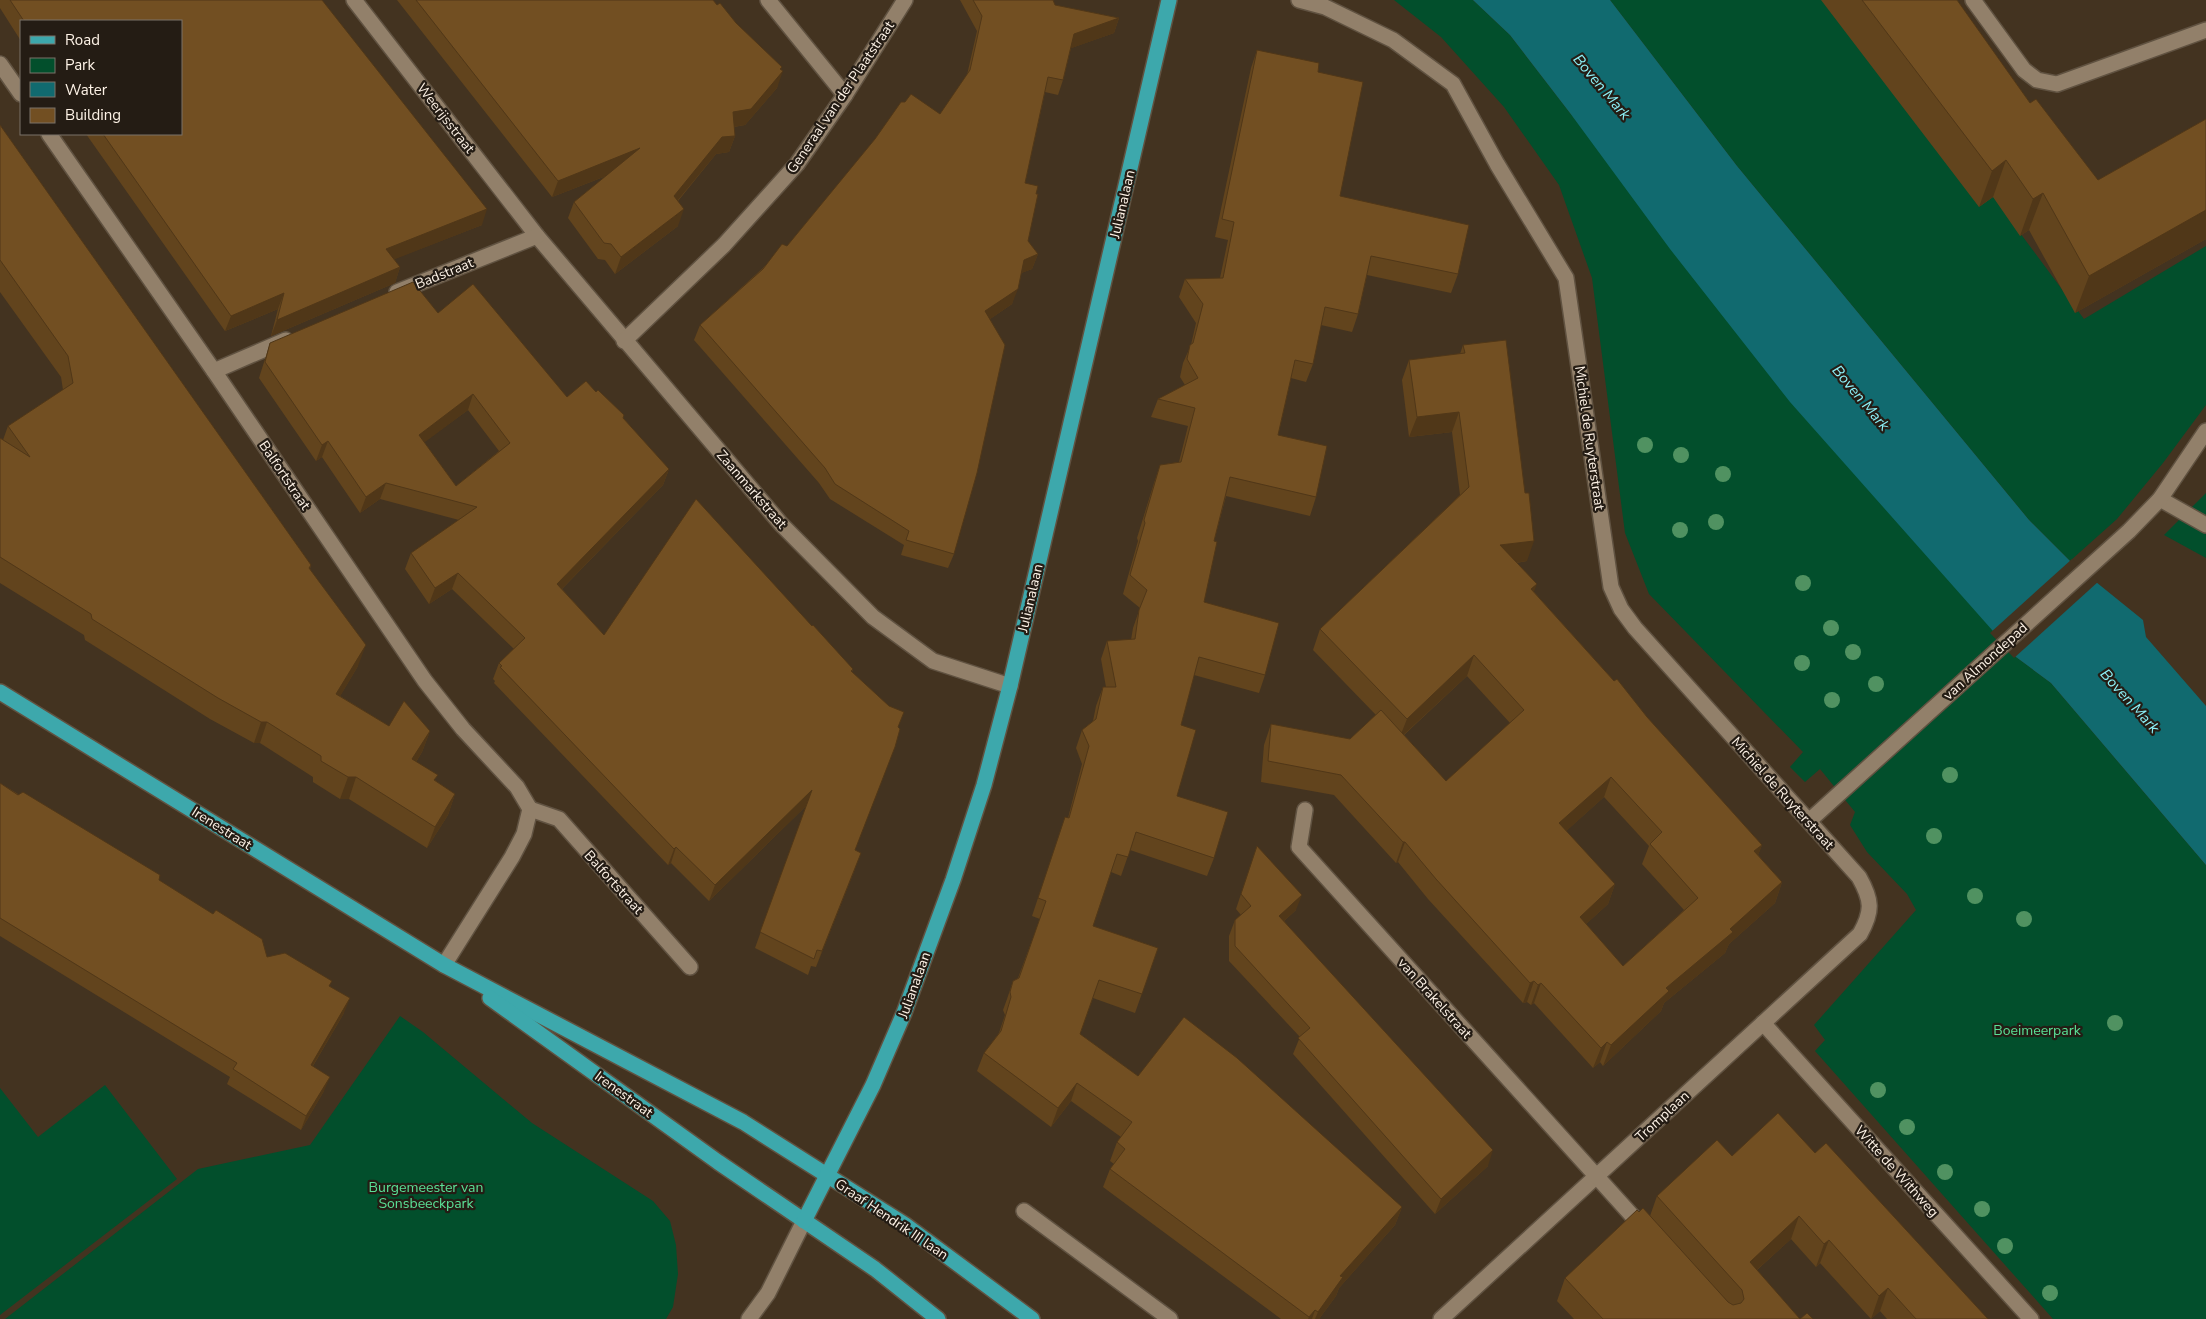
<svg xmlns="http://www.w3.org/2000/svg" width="2206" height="1319" viewBox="0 0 2206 1319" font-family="'Nunito Sans',sans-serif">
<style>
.green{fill:#024f2c}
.water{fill:#116a6f}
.pier{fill:#433320}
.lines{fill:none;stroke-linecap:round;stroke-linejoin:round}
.minor-casing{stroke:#605241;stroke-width:18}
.major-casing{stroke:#605241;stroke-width:18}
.minor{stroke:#92806a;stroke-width:15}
.major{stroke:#3da8ac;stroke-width:15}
.tree{fill:#509261}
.wall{fill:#62441d;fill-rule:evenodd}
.shaded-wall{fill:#503718}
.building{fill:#724f22;stroke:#503718;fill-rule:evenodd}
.labels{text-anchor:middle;stroke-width:4.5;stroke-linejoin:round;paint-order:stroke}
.street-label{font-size:14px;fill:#fdf2e6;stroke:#241c14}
.park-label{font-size:14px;fill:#5ae096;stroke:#241c14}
.water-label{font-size:15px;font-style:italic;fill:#8ef3fa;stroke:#241c14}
</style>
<rect width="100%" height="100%" fill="#433320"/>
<g class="green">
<path d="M1394,0H1473L1510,35L1570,113L2016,657L2051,683L2206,865V1319H2053L1815,1051L1825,1040L1814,1025L1916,910L1907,894L1867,852L1850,825L1855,812L1820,769L1805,782L1790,767L1803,752L1649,594L1625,533L1592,278L1559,185L1504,107L1441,37Z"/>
<path d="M1610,0H1847L2084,319L2206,246V405L2163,463L2117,519L2070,561L2029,520L1737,166Z"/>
<path d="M2206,493V558L2164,535Z"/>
<path d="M400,1016L423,1032L532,1123L653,1201L670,1221L676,1245L678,1274L673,1307L666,1319H5L198,1169L310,1145Z"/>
<path d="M105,1085L177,1179L0,1315V1088L38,1137Z"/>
</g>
<path class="water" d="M1473,0H1610L1737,166L2029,520L2070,561L2143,620L2146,637L2206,706V865L2051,683L2016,657L1790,402L1670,249L1570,113L1510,35Z"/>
<path class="pier" d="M2072,559L2099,581L2014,658L1990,633Z"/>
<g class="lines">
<g class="minor-casing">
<g id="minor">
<path d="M354,0L537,236L781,524L873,617L933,661L1010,686"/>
<path d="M768,0L845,95"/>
<path d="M1299,0L1325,7L1393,40L1453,84L1497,164L1566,278L1611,587L1621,609L1635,628L1859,877C1872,900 1873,911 1860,934L1441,1319"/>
<path d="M1973,0L2024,70L2037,80L2057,84L2206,30"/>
<path d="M0,64L21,94"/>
<path d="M49,134L214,371L425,681L463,729L517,787L530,809L524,834L512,857L444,965"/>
<path d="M397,292L537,236"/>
<path d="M624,341L724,245L797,164L845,95L905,0"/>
<path d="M214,371L286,340"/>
<path d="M2160,499L2206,525"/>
<path d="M530,809L559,819L690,967"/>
<path d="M1305,810L1299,847L1645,1230"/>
<path d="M1809,821L2129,531L2160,499L2206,431"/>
<path d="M1763,1023L2031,1319"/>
<path d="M1024,1211L1170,1319"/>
<path d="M749,1319L768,1293L804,1221"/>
</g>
</g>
<g class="major-casing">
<g id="major">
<path d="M0,692L444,965L743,1122L904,1224L1032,1319"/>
<path d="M490,998L718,1162L875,1269L938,1319"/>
<path d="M804,1221L873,1085L904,1013L953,880L984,785L1010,686L1169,0"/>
</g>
</g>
<use href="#minor" class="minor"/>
<use href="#major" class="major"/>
</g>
<g class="tree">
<circle cx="1645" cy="445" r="8"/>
<circle cx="1681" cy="455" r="8"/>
<circle cx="1723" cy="474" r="8"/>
<circle cx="1716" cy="522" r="8"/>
<circle cx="1680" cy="530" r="8"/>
<circle cx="1803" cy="583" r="8"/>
<circle cx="1831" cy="628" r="8"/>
<circle cx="1853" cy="652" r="8"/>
<circle cx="1802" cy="663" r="8"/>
<circle cx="1876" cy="684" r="8"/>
<circle cx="1832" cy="700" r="8"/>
<circle cx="1950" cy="775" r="8"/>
<circle cx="1934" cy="836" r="8"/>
<circle cx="1975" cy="896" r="8"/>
<circle cx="2024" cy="919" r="8"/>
<circle cx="2115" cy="1023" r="8"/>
<circle cx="1878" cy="1090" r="8"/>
<circle cx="1907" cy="1127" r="8"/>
<circle cx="1945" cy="1172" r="8"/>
<circle cx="1982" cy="1209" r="8"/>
<circle cx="2005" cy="1246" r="8"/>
<circle cx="2050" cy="1293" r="8"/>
</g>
<g class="wall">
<path d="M0,0H322L482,225L394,259L400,267L395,283L271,336L278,309L225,331L86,134H181V21H21V41L0,8Z"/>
<path d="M397,0H713L717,5L736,23L781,69L777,88L745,125L734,127L735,136L729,152L716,154L678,201V226L615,274L605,260L598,259L568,218L574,202L606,176L552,197Z"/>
<path d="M960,0H1053L1055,5L1119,18L1114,33L1071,48L1063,80L1058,95L1045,92L1025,183L1028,241L1038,254L1032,269L1021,273L1012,304L990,319L954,554L948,568L901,555L904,545L830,499L819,483L694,340L700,325L787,246L940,114L967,75L977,31Z"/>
<path d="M1821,0H1957L2030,103L2098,180L2206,119V239L2075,313L2029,230L2020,236L1993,197L1979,207Z"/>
<path d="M1257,50L1318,72L1340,196L1458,274L1451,293L1367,275L1358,314L1352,332L1321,325L1313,364L1306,382L1291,378L1278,435L1316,497L1310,516L1226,496L1214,541L1204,602L1265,675L1259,693L1194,675L1181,725L1177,796L1214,858L1207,876L1130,850L1121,876L1111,872L1093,926L1158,948L1135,1013L1093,998L1080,1034L1138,1076L1402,1207L1395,1225L1339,1288L1336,1296L1319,1319H1281L1103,1187L1110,1169L1114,1164L1110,1161L1117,1142L1121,1137L1071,1101L1051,1127L977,1071L984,1053L999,1033L1005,1015L1003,1010L1007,999L1013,981L1018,978L1040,919L1032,916L1065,817L1068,818L1082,764L1076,748L1082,730L1093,721L1096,706L1103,687H1106L1101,659L1107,641L1131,640L1133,628L1140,608L1123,594L1138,541L1137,538L1154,483L1160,465L1179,462L1188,426L1151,417L1158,399L1185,385L1180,377L1183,363L1191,345L1196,323L1179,297L1185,279L1220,278L1228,240L1215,237L1251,68Z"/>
<path d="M0,125L311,565L310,569L358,666L340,696L389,726L430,731L422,752L416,762L436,781L455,794L448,815L427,848L349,799H340L313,782V777L260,743H254L210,719L85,640L84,635L0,583V438L3,440L8,426L63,390L61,377L0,292Z"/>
<path d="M438,313L567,397L596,392L623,418L669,469L663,485L562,589L604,635L812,626L853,669L852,672L898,727L855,850V869L816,967L811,966L808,975L755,948L806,806L709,901L671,863L668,865L494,683L495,681L493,679L499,663L514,649L452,589L429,604L405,569L411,553L459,520L380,499L360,513L322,457L316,461L259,378L265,359L270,343ZM468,410L499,451L456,486L424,442Z"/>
<path d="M1463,345L1527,561L1516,563L1534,592L1762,845L1758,855L1782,882L1775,903L1729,944L1725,953L1664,1003L1661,1011L1603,1066L1600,1062L1593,1068L1534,1003L1531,1005L1527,1002L1523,1003L1428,899L1398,862L1396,863L1334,795L1261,782L1264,745L1271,724L1350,739L1376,715L1313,650L1320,629L1460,495L1452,432L1409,437L1402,380L1409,360L1460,354ZM1467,676L1510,723L1446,781L1404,735ZM1604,797L1649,846L1642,864L1684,910L1623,966L1586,924L1608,904L1615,884L1566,831Z"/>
<path d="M0,783L159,880L267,957L330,986L344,1013L313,1066L324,1091L301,1130L227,1084L230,1077L0,936Z"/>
<path d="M1257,846L1296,910L1284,921L1488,1166L1435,1214L1293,1054L1300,1037L1229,961V936L1235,920L1241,915L1236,909Z"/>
<path d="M1815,1153L1988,1319H1887L1880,1311L1871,1319L1820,1263L1816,1267L1791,1239L1757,1270L1800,1319H1813H1574L1557,1301L1565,1278L1639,1212L1650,1216L1657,1196L1732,1156Z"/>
</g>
<g class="shaded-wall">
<path d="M1119,18L1114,33L1069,49L1074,34Z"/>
<path d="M782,67L778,77L783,71L777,88L745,125L727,128L733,112Z"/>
<path d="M735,136L729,152L716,154L668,212L674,196L722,137Z"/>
<path d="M640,148L634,165L552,197L558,181Z"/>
<path d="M2006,160L1993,197L1979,207L1992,171Z"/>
<path d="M2043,193L2029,230L2020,236L2033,199Z"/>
<path d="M487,209L482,225L380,265L386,249Z"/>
<path d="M684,209L678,226L615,274L621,257Z"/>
<path d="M2206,210V239L2075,313L2089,276Z"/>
<path d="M1038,254L1032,269L1019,274L1024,260Z"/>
<path d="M400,267L395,283L271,336L277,320Z"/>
<path d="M1018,289L1012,304L980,326L985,311Z"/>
<path d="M284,293L278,309L225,331L231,316Z"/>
<path d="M473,394L468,410L413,451L419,435Z"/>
<path d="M1459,412L1452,432L1409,437L1417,417Z"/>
<path d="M328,441L322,457L316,461L322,445Z"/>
<path d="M669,469L663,485L551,600L557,584Z"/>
<path d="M386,483L380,499L360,513L366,497Z"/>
<path d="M1534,541L1527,561L1492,566L1500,545Z"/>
<path d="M458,573L452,589L429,604L435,588Z"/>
<path d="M1537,584L1529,604L1531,589Z"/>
<path d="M366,645L358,666L329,715L336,694Z"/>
<path d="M1474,655L1467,676L1399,739L1407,719Z"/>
<path d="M261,722H267L260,743H254Z"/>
<path d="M430,731L422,752L405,780L412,759Z"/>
<path d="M348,777H356L349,799H340Z"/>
<path d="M1611,777L1604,797L1552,844L1559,823Z"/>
<path d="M812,790L806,806L709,901L715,885Z"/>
<path d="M455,794L448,815L427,848L435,827Z"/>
<path d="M1403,842H1405L1398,862L1396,863Z"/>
<path d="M1762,845L1754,865V851Z"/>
<path d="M676,847L671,863L668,865L674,849Z"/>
<path d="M861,853L855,869L816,967L822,951Z"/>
<path d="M1782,882L1775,903L1729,944L1725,953L1664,1003L1661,1011L1603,1066L1611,1045L1666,988L1730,929Z"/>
<path d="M1615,884L1608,904L1572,937L1580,917Z"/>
<path d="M1302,895L1296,910L1273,931L1279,916Z"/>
<path d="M1534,981L1527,1002L1523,1003L1530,983Z"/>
<path d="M1541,983L1534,1003L1531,1005L1538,985Z"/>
<path d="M350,998L344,1013L305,1079L311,1065Z"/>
<path d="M1607,1042L1600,1062L1593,1068L1601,1048Z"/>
<path d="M330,1077L324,1091L301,1130L306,1116Z"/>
<path d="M1077,1083L1071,1101L1051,1127L1058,1108Z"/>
<path d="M1493,1150L1488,1166L1435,1214L1441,1199Z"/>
<path d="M1402,1207L1395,1225L1339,1288L1336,1296L1319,1319H1315L1318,1312L1340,1276Z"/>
<path d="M1799,1216L1791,1239L1741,1284L1750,1262Z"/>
<path d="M1829,1240L1820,1263L1816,1267L1824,1244Z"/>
<path d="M1888,1288L1880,1311L1871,1319L1879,1296Z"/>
<path d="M1315,1310L1312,1319H1308L1309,1317Z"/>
</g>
<g class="building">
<path d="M10,0H322L487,209L386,249L400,267L277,320L284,293L231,316L103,134H181V21H24Z"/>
<path d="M416,0H713L717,5L720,3L736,23L782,67L780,69L783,71L751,109L733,112L735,136L722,137L674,196L684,209L621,257L611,244L604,243L574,202L640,148L558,181Z"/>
<path d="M973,0H1053L1055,5L1119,18L1074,34L1063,80L1048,77L1025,183L1038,186L1036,194H1038L1028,241L1038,254L1024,260L1018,289L985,311L1005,345L977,473L954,554L906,540L909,531L835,484L825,468L700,325L763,269L782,244L787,246L875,139L901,102H905L911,94L940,114L970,70L982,16Z"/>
<path d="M1862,0H1957L2030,103L2036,99L2098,180L2206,119V210L2089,276L2043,193L2033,199L2006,160L1992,171Z"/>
<path d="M1257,50L1319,63L1318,72L1363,82L1340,196L1469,225L1458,274L1371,256L1358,314L1325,307L1313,364L1295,360L1278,435L1327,446L1316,497L1230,477L1214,541L1217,542L1204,602L1279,623L1265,675L1199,657L1181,725L1196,730L1177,796L1228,812L1214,858L1136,832L1128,857L1117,854L1093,926L1158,948L1142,994L1099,980L1080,1034L1138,1076L1184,1017L1237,1058L1402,1207L1340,1276L1343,1277L1318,1312L1315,1310L1309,1317L1110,1169L1125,1149L1117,1142L1132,1122L1077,1083L1058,1108L984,1053L1001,1031L1011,997L1010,992L1013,981L1019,978L1046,901L1038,898L1065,817L1069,818L1089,746L1082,730L1096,719L1103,687H1116L1107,641L1135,639L1139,610L1147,590L1130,575L1145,523L1144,520L1160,465L1181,462L1195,408L1158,399L1198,378L1187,359L1190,345L1193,343L1203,304L1185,279L1223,278L1234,222L1222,219Z"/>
<path d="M0,125L311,565L309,568L366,645L336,694L389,726L404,701L430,731L412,759L438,775L434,780L455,794L435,827L356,777H348L321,761V756L267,722H261L218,698L92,619L91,614L0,557V438L30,457L8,426L73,383L68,356L0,260Z"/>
<path d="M413,282L438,313L473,284L567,397L586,381L596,392L598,390L624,415L623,418L669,469L557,584L604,635L696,499L812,626L813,625L853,669L851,671L889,706L904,712L898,727L900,729L895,747L855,850L861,853L822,951L817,950L814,959L760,932L812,790L715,885L676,847L674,849L500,667L502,666L499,663L525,638L458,573L435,588L411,553L477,507L386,483L366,497L328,441L322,445L265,362L270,343ZM473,394L510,443L456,486L419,435Z"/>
<path d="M1506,340L1525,493H1529L1534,541L1500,545L1537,584L1531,589L1614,681L1617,679L1647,717L1762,845L1754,851L1782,882L1730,929L1733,932L1666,988L1669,991L1611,1045L1607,1042L1601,1048L1541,983L1538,985L1534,981L1530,983L1436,879L1405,842H1403L1341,775L1268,761L1271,724L1350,739L1381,710L1446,781L1524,710L1474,655L1407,719L1320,629L1469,487L1459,412L1417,417L1409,360L1465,353L1463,345ZM1611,777L1662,832L1650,844L1698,898L1623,966L1580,917L1615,884L1559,823Z"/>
<path d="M0,783L18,795L23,792L160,875L159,880L213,914L216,910L262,939L267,957L285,953L332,981L329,986L350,998L311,1065L330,1077L306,1116L233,1069L237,1063L0,918Z"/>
<path d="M1257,846L1302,895L1279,916L1493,1150L1441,1199L1298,1038L1310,1028L1235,946V920L1251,906L1241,894Z"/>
<path d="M1778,1113L1815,1153L1826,1143L1988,1319H1916L1888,1288L1879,1296L1829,1240L1824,1244L1799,1216L1750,1262L1800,1319L1807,1313L1813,1319H1603L1565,1278L1637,1210L1639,1212L1643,1208L1728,1302L1733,1305L1741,1303L1744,1299L1742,1290L1657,1196L1717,1140L1732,1156Z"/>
</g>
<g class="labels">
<g class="street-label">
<text transform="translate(840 97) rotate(-56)" y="5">Generaal van der Plaatstraat</text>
<text transform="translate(446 118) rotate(52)" y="5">Weerijsstraat</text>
<text transform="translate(1122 204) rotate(-77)" y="5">Julianalaan</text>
<text transform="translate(444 273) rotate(-22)" y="5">Badstraat</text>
<text transform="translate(1590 438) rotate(82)" y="5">Michiel de Ruyterstraat</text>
<text transform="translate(285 475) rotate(56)" y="5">Balfortstraat</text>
<text transform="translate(752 489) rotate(49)" y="5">Zaanmarkstraat</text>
<text transform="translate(1030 598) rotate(-77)" y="5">Julianalaan</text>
<text transform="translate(1985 661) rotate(-42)" y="5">van Almondepad</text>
<text transform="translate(1783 793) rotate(48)" y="5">Michiel de Ruyterstraat</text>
<text transform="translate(222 828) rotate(32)" y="5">Irenestraat</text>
<text transform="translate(614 882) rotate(48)" y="5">Balfortstraat</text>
<text transform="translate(914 985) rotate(-70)" y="5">Julianalaan</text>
<text transform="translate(1435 998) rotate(48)" y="5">van Brakelstraat</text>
<text transform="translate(624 1094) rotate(36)" y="5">Irenestraat</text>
<text transform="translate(1662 1116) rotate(-43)" y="5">Tromplaan</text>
<text transform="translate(1897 1171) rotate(48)" y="5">Witte de Withweg</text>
<text transform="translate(892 1219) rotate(34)" y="5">Graaf Hendrik III laan</text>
</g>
<g class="park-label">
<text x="2037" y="1035">Boeimeerpark</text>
<text x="426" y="1192">Burgemeester van<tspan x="426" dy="16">Sonsbeeckpark</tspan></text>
</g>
<g class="water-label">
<text transform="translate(1602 87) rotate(50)" y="5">Boven Mark</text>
<text transform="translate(1861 398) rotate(50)" y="5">Boven Mark</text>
<text transform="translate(2130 701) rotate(48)" y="5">Boven Mark</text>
</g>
</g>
<rect x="20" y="20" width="162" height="115" fill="#241c14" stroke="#7b7268"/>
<rect x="30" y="36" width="25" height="8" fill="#3da8ac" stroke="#7b7268"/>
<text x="65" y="45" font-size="15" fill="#fdf2e6">Road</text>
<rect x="30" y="58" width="25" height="15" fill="#024f2c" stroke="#7b7268"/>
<text x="65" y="70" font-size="15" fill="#fdf2e6">Park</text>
<rect x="30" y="82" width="25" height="15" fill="#116a6f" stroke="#7b7268"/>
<text x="65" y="95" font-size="15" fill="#fdf2e6">Water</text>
<rect x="30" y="108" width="25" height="15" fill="#724f22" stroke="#7b7268"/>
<text x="65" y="120" font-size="15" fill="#fdf2e6">Building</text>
</svg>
